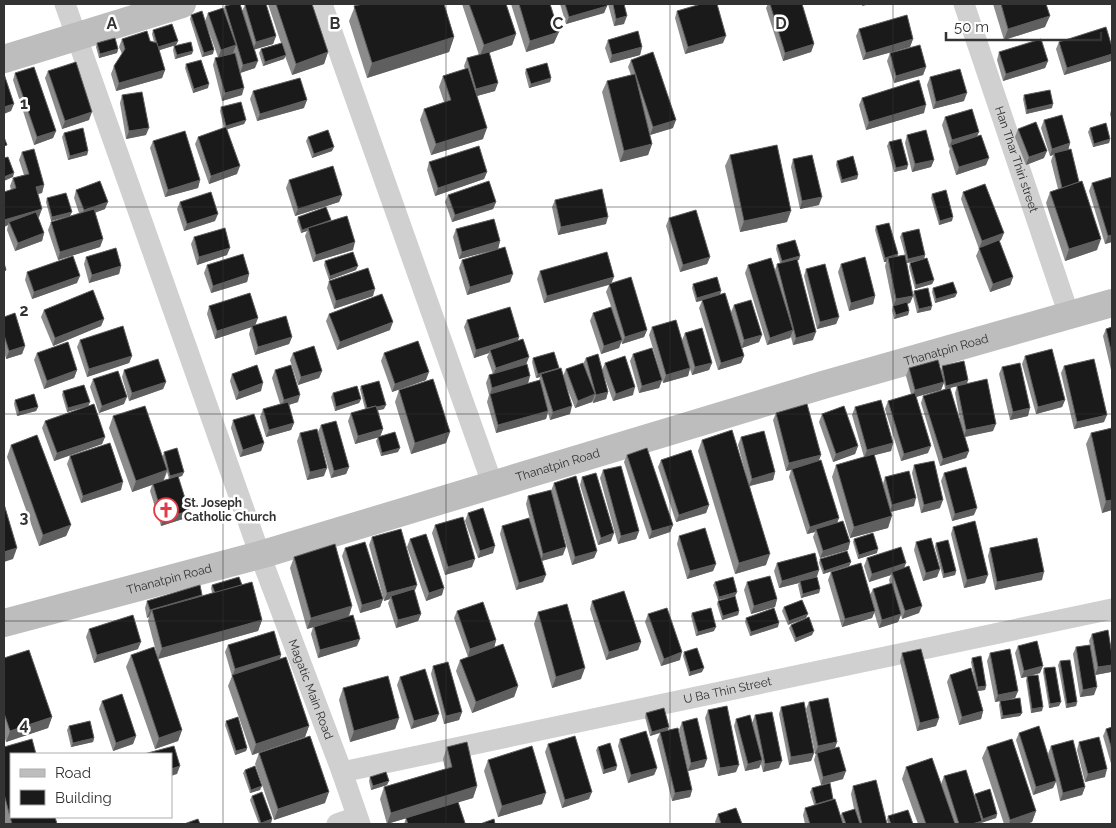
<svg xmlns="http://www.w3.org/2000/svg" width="1116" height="828" viewBox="0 0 1116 828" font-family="Raleway,sans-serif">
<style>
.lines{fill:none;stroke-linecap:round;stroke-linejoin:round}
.street{stroke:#d0d0d0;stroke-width:21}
.secondary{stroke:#bdbdbd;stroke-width:28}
.wall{fill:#8c8c8c;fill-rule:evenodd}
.shaded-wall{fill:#5f5f5f}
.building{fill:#1a1a1a;stroke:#5f5f5f}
.grid{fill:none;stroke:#333;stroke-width:1;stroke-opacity:0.55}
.labels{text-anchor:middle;stroke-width:5;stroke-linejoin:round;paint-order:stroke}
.street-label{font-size:12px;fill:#333;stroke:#fff}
.poi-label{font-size:12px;font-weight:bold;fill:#333;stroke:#fff;text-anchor:start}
.grid-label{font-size:16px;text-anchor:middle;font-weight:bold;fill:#333;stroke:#fff;stroke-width:5;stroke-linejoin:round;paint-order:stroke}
</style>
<rect width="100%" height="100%" fill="#fff"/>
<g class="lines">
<g class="street">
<path id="s1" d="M65,4L260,555L342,772L360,824"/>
<path d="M322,4L492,483"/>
<path id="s2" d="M964,4L1069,315"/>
<path id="s3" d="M342,772L1112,609"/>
<path d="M337,824L357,817"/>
</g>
<g class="secondary">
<path d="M4,59L182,4"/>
<path id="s4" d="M4,623L260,555L823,385L1112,303"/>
</g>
</g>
<g class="wall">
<path d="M268,4H312L328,52L324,64L292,75L285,56L284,59L263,66L259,53L261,49L281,43Z"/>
<path d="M354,4H444L454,37L449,52L367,78L349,21L355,6Z"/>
<path d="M462,4H506L516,34L512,45L489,53L495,91L477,96L483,139L431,155L420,120L424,109L444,102L439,87L443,76L465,69L464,66L467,58L479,55Z"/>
<path d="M511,4H550L554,43L526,52Z"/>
<path d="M560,4H607V6L604,13L566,24Z"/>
<path d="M608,4H624V24L614,26Z"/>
<path d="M768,4H802L814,44L811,52L783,61L766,8Z"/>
<path d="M993,4H1046L1045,27L1004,40Z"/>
<path d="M245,5L276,36L273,44L254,49L255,68L240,73L242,95L222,101L213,65L215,58L218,57L205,21L208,13L223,10L225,6L242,11Z"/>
<path d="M677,11L723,43L685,54L675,18Z"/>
<path d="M191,15L213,54L202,57L190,19Z"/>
<path d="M859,29L913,39L910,47L863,60L856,36Z"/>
<path d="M153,30L178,41L176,45L159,50L165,70L162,78L116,91L111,74L114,66L122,54L119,47L122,39L154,42L152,34Z"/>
<path d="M608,40L642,47L640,55L610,63L605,48Z"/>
<path d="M1059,42L1112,47V58L1111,61L1064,75L1056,49Z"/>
<path d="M97,43L118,49L117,53L99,58L96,47Z"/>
<path d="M174,46L192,54L175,59L173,50Z"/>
<path d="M999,52L1048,61L1045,68L1003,81L997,60Z"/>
<path d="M890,53L926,67L923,75L894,83L887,61Z"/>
<path d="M631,60L673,128L650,135L646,121L652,144L648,155L620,162L602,92L607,81L631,75L628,67Z"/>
<path d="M186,64L208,88L193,93L185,68Z"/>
<path d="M526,69L551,78L550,82L529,88L525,73Z"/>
<path d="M48,71L89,120L62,129L45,78Z"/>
<path d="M15,73L56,131L53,138L34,145L13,80Z"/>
<path d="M930,77L964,101L933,109L927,85Z"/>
<path d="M253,91L304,108L257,121L250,99Z"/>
<path d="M122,95L146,135L126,139L120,103Z"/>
<path d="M1024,95L1052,108L1026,114L1023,99Z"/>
<path d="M862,98L924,113L866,130L859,105Z"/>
<path d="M221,107L246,120L244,124L227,129L237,174L209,184L195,144L198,137L224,128L220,111Z"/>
<path d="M1112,107V122L1110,114Z"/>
<path d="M945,117L977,136L986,165L956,175L949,152L950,147L949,148L942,125Z"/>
<path d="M1044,120L1070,143L1068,150L1097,250L1065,261L1046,203L1050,192L1058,189L1051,161L1053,155L1050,156L1041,128Z"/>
<path d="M1090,128L1110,139L1109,143L1093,147L1088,132Z"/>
<path d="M1018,129L1044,158L1026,165L1015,137Z"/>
<path d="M64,133L88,151L87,155L68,160L62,137Z"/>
<path d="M907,135L934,160L931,167L912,172L905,143Z"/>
<path d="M308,137L332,151L312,158L306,141Z"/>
<path d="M153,141L200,180L198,188L165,197L150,148Z"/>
<path d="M889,142L907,169L894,172L887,146Z"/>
<path d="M22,152L44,185L42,193L38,194L39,217H38L44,233L42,241L15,251L7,230L8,225L4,227V192L11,190L10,186L13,178L24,175L19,160Z"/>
<path d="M730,155L787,222L740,232L725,166Z"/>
<path d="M793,159L819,205L800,209L791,167Z"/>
<path d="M837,161L858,175L857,179L841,183L836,165Z"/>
<path d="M429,162L487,172L484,179L435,196L427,170Z"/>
<path d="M289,180L342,195L339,202L295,216L286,188Z"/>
<path d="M1092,183L1112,242L1105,244L1089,191Z"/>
<path d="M76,190L105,209L95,213L103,239L100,247L58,260L48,230L51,222L79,213L74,198Z"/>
<path d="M963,192L1001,240L999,241L1013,277L1010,285L990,292L976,256L979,249L961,199Z"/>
<path d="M932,194L952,221L939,225L931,198Z"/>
<path d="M448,195L496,202L493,209L452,222L445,202Z"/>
<path d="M47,198L70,216L51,221L46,202Z"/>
<path d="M555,200L606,224L558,235L552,207Z"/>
<path d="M180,202L215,221L184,231L177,209Z"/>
<path d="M298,217L330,221L353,250L313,262L305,236L307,231L301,233L297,221Z"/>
<path d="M669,218L710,257L707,264L680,272L666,226Z"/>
<path d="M876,226L898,256L905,255L900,237L902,233L925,255L924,259L907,263L913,295L914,291L931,310L917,313L913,296L910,303L907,304L909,311L908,315L894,319L892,310L893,306L885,266L886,262H884L875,230Z"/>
<path d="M456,229L500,241L498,249L459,259L453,237Z"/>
<path d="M194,237L227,255L197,265L191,244Z"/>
<path d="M777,245L799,260H797L813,340L793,345L791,337L790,338L767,345L745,273L748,265L775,270L777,264L780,263L776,249Z"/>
<path d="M86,257L121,266L119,274L89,283L84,264Z"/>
<path d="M462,260L510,282L467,295L459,268Z"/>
<path d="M325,261L356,270L329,280L324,265Z"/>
<path d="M910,263L934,280L932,284L915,289L909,267Z"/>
<path d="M841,264L875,296L873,304L849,311L838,272Z"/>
<path d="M207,265L249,274L247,282L211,293L204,273Z"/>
<path d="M806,269L839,317L836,324L817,329L804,276Z"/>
<path d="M540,271L611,284L647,330L644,337L622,344L621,341L619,348L601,354L590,321L593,313L612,309L606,292L609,285L544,303L537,279Z"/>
<path d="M27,272L77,283L32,299L25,280Z"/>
<path d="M329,281L373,296L334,309L327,288Z"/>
<path d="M693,284L720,295L731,312L734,305L762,335L759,342L742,348L744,356L741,363L718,370L699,308L702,301L696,302L692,288Z"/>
<path d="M933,288L957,293L955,297L935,303L932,292Z"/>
<path d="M209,306L256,325L292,337L289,344L255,355L249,334L251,327L215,339L207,314Z"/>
<path d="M44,310L104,319L101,326L53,346L41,317Z"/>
<path d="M329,314L390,330L337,350L326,321Z"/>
<path d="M4,317L25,346L22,354L6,359L4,351Z"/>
<path d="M467,320L519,337L518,340L526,364L528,384L539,381L540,377L536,378L532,362L533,358L559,368L563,376L566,369L583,364L586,358L602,370L605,363L633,395L613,401L603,373L608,392L606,399L593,403L592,400V402L575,408L564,380L570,414L550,420L548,413L546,419L496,433L487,402L489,395L486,383L489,375L493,374L487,357L489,353L474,358L464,327Z"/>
<path d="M652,327L682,340L685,333L712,363L709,370L692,375L690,369L688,376L663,383L649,335Z"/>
<path d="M1112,327V374L1103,336L1106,329Z"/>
<path d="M80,340L132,356L129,363L87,377L77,347Z"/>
<path d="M37,353L77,370L74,378L44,389L34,360Z"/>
<path d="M293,353L322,371L319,378L298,385L290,360Z"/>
<path d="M384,353L426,380L392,392L381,361Z"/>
<path d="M633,354L662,380L659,388L639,393L630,361Z"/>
<path d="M1025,356L1065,400L1062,407L1036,414L1022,364Z"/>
<path d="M942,366L967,384L993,431L965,437L969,451L966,458L940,466L921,403L923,396L945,389L944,383L941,390L916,397L928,453L901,461L885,409L888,401L911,394L906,376L909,368L941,370ZM957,386L955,393L961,425L950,388Z"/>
<path d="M1064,366L1104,422L1074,429L1061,373Z"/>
<path d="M1002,367L1028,416L1010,420L999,374Z"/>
<path d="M124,370L166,382L163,389L129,401L122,377Z"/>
<path d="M275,370L298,402L289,405L294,423L291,430L266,437L260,417L263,409L280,404L272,378Z"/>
<path d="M232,374L261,391L236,400L230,381Z"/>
<path d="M93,379L124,404L99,413L90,387Z"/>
<path d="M361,386L384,409L378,410L383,429L380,436L398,452L381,456L376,441L378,437L355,444L348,421L351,413L365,409L360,389Z"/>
<path d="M399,390L446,443L411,454L395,402Z"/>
<path d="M63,391L90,402L88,406L67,412L62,395Z"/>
<path d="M333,393L361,399L359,403L335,411L331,397Z"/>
<path d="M15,400L38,407L36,411L17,416L14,404Z"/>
<path d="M855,407L893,443L891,451L874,455L883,484L885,477L914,506L891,512L888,528L850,538L832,477L836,465L864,457L852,415Z"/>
<path d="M776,413L821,455L818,461L839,518L837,523L850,542L848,550L820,558L813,537L815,532L807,534L789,477L791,470L786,471L773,420Z"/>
<path d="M822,414L858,446L855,454L833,462L819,422Z"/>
<path d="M113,416L163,456L164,452L184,472L182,476L178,477L189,511L186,518L161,526L150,491L152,485L132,492L109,428ZM167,472L169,479L164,480Z"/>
<path d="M233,420L264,443L261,451L240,457L231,428Z"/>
<path d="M45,421L105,437L102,444L54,461L42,428Z"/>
<path d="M321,425L349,467L346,474L331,478L318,432Z"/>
<path d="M1112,428V510L1102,513L1086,444L1091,433Z"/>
<path d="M300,433L324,476L307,480L297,441Z"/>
<path d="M741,437L775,472L773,480L750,486L766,565L735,574L698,451L702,440L747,479L738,445Z"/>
<path d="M11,445L71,525L66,536L39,546L7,457Z"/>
<path d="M627,455L673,525L670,532L649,539L624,462Z"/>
<path d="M70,456L121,490L81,503L67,464Z"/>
<path d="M661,460L709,505L706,513L676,522L658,467Z"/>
<path d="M914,465L940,508L921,513L912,473Z"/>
<path d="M603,470L639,531L636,539L618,544L600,478Z"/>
<path d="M944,473L974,515L952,521L941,481Z"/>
<path d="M582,477L611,541L598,545L580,485Z"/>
<path d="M554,483L597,551L594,558L572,565L555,505L563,555L542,561L543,582L516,590L500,534L502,526L531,524L526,504L528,496L551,491Z"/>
<path d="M468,513L493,553L478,558L465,521Z"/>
<path d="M435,525L472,567L445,575L432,533Z"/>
<path d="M953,527L985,583L964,588L951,534Z"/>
<path d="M679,536L716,564L713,571L687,579L677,544Z"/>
<path d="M372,537L417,585L414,591L421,614L418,621L396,628L388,603L390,599L384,601L369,545Z"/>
<path d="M410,539L442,595L426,601L407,547Z"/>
<path d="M854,539L877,553L858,559L853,542Z"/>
<path d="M916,542L940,569L937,577L923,581L914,550Z"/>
<path d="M936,543L956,571L955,575L943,578L935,547Z"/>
<path d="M345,548L383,599L380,607L360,613L342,556Z"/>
<path d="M990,548L1042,580L995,590L988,556Z"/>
<path d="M294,557L352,606L349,617L357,646L318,658L311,634L313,627L307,629L290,568Z"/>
<path d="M867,558L904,568L919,613L902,619L901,615L898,622L879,628L874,612L872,618L842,627L828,580L831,572L870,595L873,589L890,584L889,580L891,575L869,582L864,566Z"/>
<path d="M820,559L851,562L849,566L823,574L819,563Z"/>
<path d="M777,563L819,570L817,577L820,589L819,593L801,598L798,585L799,583L779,588L774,571Z"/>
<path d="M715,582L737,592L735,596L718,600L713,585Z"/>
<path d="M747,582L777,599L775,607L751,614L744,590Z"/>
<path d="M212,585H242L262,620L258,631L158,659L148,621L149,617L147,618L145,608L147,601L202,596L212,593L211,588Z"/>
<path d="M802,600L788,625L782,611L784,607Z"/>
<path d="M592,601L641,642L638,650L606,660L590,609Z"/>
<path d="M718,601L739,611L738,615L722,620L717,604Z"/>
<path d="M457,611L496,640L494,648L468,657L454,618Z"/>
<path d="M538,612L581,679L552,688L534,624Z"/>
<path d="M692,613L714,631L696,636L691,616Z"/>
<path d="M648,614L680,660L661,666L645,622Z"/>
<path d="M746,618L778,627L750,636L745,622Z"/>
<path d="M791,625L812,635L795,642L789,628Z"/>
<path d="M89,629L138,649L94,663L86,637Z"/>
<path d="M1092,634L1111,672L1095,675L1094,695L1080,697L1073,654L1076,647L1090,645L1089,641Z"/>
<path d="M228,645L281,655L280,659L309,726L305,737L252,755L228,686L232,676L225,652Z"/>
<path d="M1018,646L1040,673L1029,676L1042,711L1031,713L1026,680L1027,677L1021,678L1015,653Z"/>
<path d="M684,652L702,672L689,676L683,656Z"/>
<path d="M902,653L939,718L936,726L917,731L900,661Z"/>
<path d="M990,653L1018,691L1015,698L1002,701L1022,713L1020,716L1001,719L999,705L1000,701L995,702L987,661Z"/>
<path d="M131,655L182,730L178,741L155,749L126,667Z"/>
<path d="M4,658L52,717L48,728L6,742L4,736Z"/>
<path d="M972,658L986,686L985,690L978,691L983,711L981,719L959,725L947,682L950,675L974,678L971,662Z"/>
<path d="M460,660L518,686L514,697L472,713L456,671Z"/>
<path d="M1060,661L1077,702L1076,706L1066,708L1058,665Z"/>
<path d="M433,666L462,712L459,720L444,724L431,674Z"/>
<path d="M1044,668L1059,706L1049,708L1043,672Z"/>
<path d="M400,677L436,721L411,729L397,685Z"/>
<path d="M343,688L399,718L395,729L350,742L339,700Z"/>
<path d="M102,701L136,736L133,744L113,751L99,709Z"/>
<path d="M809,702L837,742L835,748L843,779L821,785L814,760L816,753L815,754L806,709Z"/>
<path d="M781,707L814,753L811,761L789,765L779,714Z"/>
<path d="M708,710L736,772L718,776L705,718Z"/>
<path d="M646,713L668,730L692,790L690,797L672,801L657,740L660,733L650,736L645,717Z"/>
<path d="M755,715L779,768L763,772L761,764L759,768L745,771L734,726L736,719L752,723Z"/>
<path d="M226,721L247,748L246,751L235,755L225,725Z"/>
<path d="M682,722L707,759L704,767L688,771L679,730Z"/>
<path d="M69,726L94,738L93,742L71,747L67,730Z"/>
<path d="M1112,727V767L1103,736L1106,729Z"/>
<path d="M1019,733L1052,767L1048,754L1051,746L1085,787L1082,795L1060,801L1056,782L1053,788L1033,795L1016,740Z"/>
<path d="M620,739L657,768L654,775L628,783L618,746Z"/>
<path d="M1079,742L1105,777L1085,782L1077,750Z"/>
<path d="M548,744L589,799L562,808L545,752Z"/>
<path d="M4,747L57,824H5L4,819Z"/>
<path d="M447,747L477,786L473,798L458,802L465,824H404L406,818L437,809L387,824L380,799L384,787L445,769L443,759Z"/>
<path d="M598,747L616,770L603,774L596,750Z"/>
<path d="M987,747L1036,811L1032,822L1026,824H1004L982,758Z"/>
<path d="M259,753L325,803L274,820L255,764Z"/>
<path d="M488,760L542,804L498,817L484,771Z"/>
<path d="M906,767L941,784L944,776L974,796L975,794L997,814L996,818L981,823L980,824H918L902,779Z"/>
<path d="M245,770L260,790L250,793L243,773Z"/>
<path d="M370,777L387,785L371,790L369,781Z"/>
<path d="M853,786L887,824H805L803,815L805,808L814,805L810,792L812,788L833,799L840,817L842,813L854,809L851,794Z"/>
<path d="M252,796L272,819L271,823L266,824H259L250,800Z"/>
<path d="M718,814L742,824H716L715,822Z"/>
<path d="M888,816L913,824H888L887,820Z"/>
</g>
<g class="shaded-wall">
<path d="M863,4H870L862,6Z"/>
<path d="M607,6L604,13L566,24L569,17Z"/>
<path d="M627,16L624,24L614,26L616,19Z"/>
<path d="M1050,16L1045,27L1004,40L1008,29Z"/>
<path d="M559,32L554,43L526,52L530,41Z"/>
<path d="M516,34L512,45L480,56L484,45Z"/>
<path d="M276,36L273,44L253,50L256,42Z"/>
<path d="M726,36L723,43L685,54L688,47Z"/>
<path d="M454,37L449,52L367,78L372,63Z"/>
<path d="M913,39L910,47L863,60L866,53Z"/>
<path d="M178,41L176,45L157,51L158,47Z"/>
<path d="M814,44L811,52L783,61L785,53Z"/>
<path d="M236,45L233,53L218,58L221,50Z"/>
<path d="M642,47L640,55L610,63L612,55Z"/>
<path d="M118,49L117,53L99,58L100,54Z"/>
<path d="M214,50L213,54L202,57L204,53Z"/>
<path d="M193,51L192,54L175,59L177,55Z"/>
<path d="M328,52L324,64L292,75L296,64Z"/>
<path d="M1112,54L1111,61L1064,75L1067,68Z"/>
<path d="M286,55L284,59L263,66L265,62Z"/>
<path d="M258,61L255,68L240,73L243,65Z"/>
<path d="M1048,61L1045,68L1003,81L1006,74Z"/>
<path d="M926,67L923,75L894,83L896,76Z"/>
<path d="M165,70L162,78L116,91L119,83Z"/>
<path d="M551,78L550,82L529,88L531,84Z"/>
<path d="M498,83L495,91L473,97L476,89Z"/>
<path d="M209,84L208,88L193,93L194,89Z"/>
<path d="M244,88L242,95L222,101L225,93Z"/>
<path d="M967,93L964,101L933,109L936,102Z"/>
<path d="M307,100L304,108L257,121L260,114Z"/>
<path d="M14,104L11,111L4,114V107Z"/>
<path d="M1053,104L1052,108L1026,114L1027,110Z"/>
<path d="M926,105L924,113L866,130L869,122Z"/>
<path d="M92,112L89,120L62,129L65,121Z"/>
<path d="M246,120L244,124L225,130L226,126Z"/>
<path d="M676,120L673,128L650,135L653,127Z"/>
<path d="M149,128L146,135L126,139L129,131Z"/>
<path d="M487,128L483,139L431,155L436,144Z"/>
<path d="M56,131L53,138L34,145L37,137Z"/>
<path d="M979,132L976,139L951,145L950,147L949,148L952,140Z"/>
<path d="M1110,139L1109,143L1093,147L1094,144Z"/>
<path d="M1070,143L1068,151L1054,153L1053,155L1050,156L1052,149Z"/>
<path d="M652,144L648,155L620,162L624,151Z"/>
<path d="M334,147L332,151L312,158L314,154Z"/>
<path d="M88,151L87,155L68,160L70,156Z"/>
<path d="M1047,151L1044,158L1026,165L1029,157Z"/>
<path d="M989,158L986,165L956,175L959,167Z"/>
<path d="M934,160L931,167L912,172L915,164Z"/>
<path d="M908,165L907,169L894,172L896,168Z"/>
<path d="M240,166L237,174L209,184L211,176Z"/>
<path d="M487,172L484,179L435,196L438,188Z"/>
<path d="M14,173L13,177L4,181V177Z"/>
<path d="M858,175L857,179L841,183L842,180Z"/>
<path d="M200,180L198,188L165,197L168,190Z"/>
<path d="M44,185L42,193L33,195L36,187Z"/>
<path d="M342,195L339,202L295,216L298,209Z"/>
<path d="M822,197L819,205L800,209L802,201Z"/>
<path d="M108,202L105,209L81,217L84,210Z"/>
<path d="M496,202L493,209L452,222L455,215Z"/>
<path d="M42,209L39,217L11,225L9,222L8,225L4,227V220Z"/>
<path d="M791,211L787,222L740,232L744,221Z"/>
<path d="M72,212L70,216L51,221L52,217Z"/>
<path d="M218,214L215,221L184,231L187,224Z"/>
<path d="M608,217L606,224L558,235L561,227Z"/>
<path d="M953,217L952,221L939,225L940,221Z"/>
<path d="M331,220L329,224L308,228L307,231L301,233L302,230Z"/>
<path d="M44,233L42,241L15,251L18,243Z"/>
<path d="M1004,233L1001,240L979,249L982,241Z"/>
<path d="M1112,235V242L1105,244L1108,236Z"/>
<path d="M103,239L100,247L58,260L60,252Z"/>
<path d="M1101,239L1097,250L1065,261L1069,249Z"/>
<path d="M500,241L498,249L459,259L462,252Z"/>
<path d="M355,242L353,250L313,262L316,255Z"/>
<path d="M230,248L227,255L197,265L199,257Z"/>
<path d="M898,254L897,258H888L886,262H884L885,258Z"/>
<path d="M925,255L924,259L907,263L908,259Z"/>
<path d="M800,256L799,260L780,265L782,261Z"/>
<path d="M710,257L707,264L680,272L683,265Z"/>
<path d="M121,266L119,274L89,283L92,275Z"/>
<path d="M358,266L356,270L329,280L330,276Z"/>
<path d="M249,274L247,282L211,293L213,286Z"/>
<path d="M513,274L510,282L467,295L470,287Z"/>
<path d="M80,276L77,283L32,299L34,292Z"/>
<path d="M614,277L611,284L544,303L547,296Z"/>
<path d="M1013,277L1010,285L990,292L993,284Z"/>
<path d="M934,280L932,284L915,289L916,285Z"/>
<path d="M375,289L373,296L334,309L336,301Z"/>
<path d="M721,291L720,295L696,302L697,298Z"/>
<path d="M957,293L955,297L935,303L936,299Z"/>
<path d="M875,296L873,304L849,311L851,303Z"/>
<path d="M913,296L910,303L893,307L896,299Z"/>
<path d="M932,306L931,310L917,313L919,309Z"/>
<path d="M909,311L908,315L894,319L896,315Z"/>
<path d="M839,317L836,324L817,329L820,322Z"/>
<path d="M258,318L255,326L215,339L217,331Z"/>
<path d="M104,319L101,326L53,346L55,338Z"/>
<path d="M393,322L390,330L337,350L340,342Z"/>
<path d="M647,330L644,337L622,344L625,337Z"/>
<path d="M793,330L790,338L767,345L770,338Z"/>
<path d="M816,332L813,340L793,345L796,338Z"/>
<path d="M762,335L759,342L742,348L744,340Z"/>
<path d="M292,337L289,344L255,355L258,347Z"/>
<path d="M519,337L517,344L490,350L489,353L474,358L476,350Z"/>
<path d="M622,340L619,348L601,354L604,346Z"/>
<path d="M25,346L22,354L6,359L9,351Z"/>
<path d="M132,356L129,363L87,377L89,369Z"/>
<path d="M744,356L741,363L718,370L721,363Z"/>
<path d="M529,357L526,365L493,375L496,368Z"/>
<path d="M712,363L709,370L692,375L695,367Z"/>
<path d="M559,368L541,374L540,377L536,378L538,374Z"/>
<path d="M690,368L688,376L663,383L666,375Z"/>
<path d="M77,370L74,378L44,389L47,381Z"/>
<path d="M322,371L319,378L298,385L301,377Z"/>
<path d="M429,372L426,380L392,392L395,384Z"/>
<path d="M530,376L528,384L490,395L492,388Z"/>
<path d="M662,380L659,388L639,393L642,386Z"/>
<path d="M968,380L967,384L945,389L946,386Z"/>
<path d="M166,382L163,389L129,401L132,393Z"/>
<path d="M944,382L941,390L912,398L915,390Z"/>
<path d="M263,383L261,391L236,400L239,392Z"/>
<path d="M635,387L633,395L613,401L616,394Z"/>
<path d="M608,392L606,399L593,403L596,395Z"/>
<path d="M595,394L592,402L575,408L578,401Z"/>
<path d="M300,395L298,402L281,407L284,400Z"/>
<path d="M127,397L124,404L99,413L102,406Z"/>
<path d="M361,399L359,403L335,411L336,407Z"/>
<path d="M1065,400L1062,407L1036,414L1038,407Z"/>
<path d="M90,402L88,406L67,412L68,408Z"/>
<path d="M386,405L384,409L366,413L368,410Z"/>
<path d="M572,406L570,414L550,420L553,412Z"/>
<path d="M38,407L36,411L17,416L19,412Z"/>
<path d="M1030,408L1028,416L1010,420L1013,412Z"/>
<path d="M548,411L546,419L496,433L498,425Z"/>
<path d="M1107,415L1104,422L1074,429L1077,422Z"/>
<path d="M294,423L291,430L266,437L269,430Z"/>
<path d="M996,424L993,431L964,437L966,430Z"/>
<path d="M383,429L380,437L355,444L358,436Z"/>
<path d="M450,432L446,443L411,454L415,443Z"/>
<path d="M105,437L102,444L54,461L57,453Z"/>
<path d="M264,443L261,451L240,457L243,450Z"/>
<path d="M893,443L891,451L864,458L867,450Z"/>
<path d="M858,446L855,454L833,462L836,454Z"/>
<path d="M931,446L928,453L901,461L904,454Z"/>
<path d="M400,448L398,452L381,456L382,453Z"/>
<path d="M969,451L966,458L940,466L943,459Z"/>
<path d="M821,455L818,463L786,471L789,463Z"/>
<path d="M349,467L346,474L331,478L334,471Z"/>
<path d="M327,468L324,476L307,480L310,472Z"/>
<path d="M167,470L163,481L132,492L136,481Z"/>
<path d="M184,472L182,476L169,480L170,476Z"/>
<path d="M775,472L773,480L749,486L752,479Z"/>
<path d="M123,482L121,490L81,503L83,496Z"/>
<path d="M916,498L914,506L890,512L892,505Z"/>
<path d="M943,500L940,508L921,513L924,505Z"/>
<path d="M1112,500V510L1102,513L1106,501Z"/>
<path d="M709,505L706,513L676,522L679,515Z"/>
<path d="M977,508L974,515L952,521L955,514Z"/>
<path d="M189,511L186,518L161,526L163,518Z"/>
<path d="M892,516L888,528L850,538L854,527Z"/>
<path d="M839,518L836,525L816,529L815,532L807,534L810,527Z"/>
<path d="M71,525L66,536L39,546L43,535Z"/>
<path d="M673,525L670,532L649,539L652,531Z"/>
<path d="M639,531L636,539L618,544L621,536Z"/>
<path d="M614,533L611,541L598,545L601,538Z"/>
<path d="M850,542L848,550L820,558L823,551Z"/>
<path d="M495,546L493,553L478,558L480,551Z"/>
<path d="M566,547L563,555L541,561L543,554Z"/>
<path d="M17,548L13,559L4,562V552Z"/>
<path d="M878,549L877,553L858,559L859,555Z"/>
<path d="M597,551L594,558L572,565L575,557Z"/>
<path d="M770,554L766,565L735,574L739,563Z"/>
<path d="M475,559L472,567L445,575L448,567Z"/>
<path d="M851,562L849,566L823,574L824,571Z"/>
<path d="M906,563L903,571L892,572L891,575L869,582L872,574Z"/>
<path d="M716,564L713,571L687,579L690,571Z"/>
<path d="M940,569L937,577L923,581L926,573Z"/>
<path d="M819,570L816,578L800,581L799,583L779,588L782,581Z"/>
<path d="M956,571L955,575L943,578L944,574Z"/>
<path d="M1044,572L1042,580L995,590L997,582Z"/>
<path d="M546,575L543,582L516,590L519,583Z"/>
<path d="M988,575L985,583L964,588L967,580Z"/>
<path d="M417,585L414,593L391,596L390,599L384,601L387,593Z"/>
<path d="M444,588L442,595L426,601L429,593Z"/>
<path d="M820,589L819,593L801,598L803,594Z"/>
<path d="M737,592L735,596L718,600L719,597Z"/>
<path d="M202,595L200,602L152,610L149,617L147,618L150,610Z"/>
<path d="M383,599L380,607L360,613L362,605Z"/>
<path d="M777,599L775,607L751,614L754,606Z"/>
<path d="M352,606L348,617L307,629L311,618Z"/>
<path d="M922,606L919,613L902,619L905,611Z"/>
<path d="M739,611L738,615L722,620L723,616Z"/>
<path d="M875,611L872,618L842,627L845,619Z"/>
<path d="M421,614L418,621L396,628L398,620Z"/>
<path d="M808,614L806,618L788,625L789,621Z"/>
<path d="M901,614L898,622L879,628L882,620Z"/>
<path d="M262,620L258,631L158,659L162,648Z"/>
<path d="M779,623L778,627L750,636L751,632Z"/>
<path d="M716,627L714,631L696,636L698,632Z"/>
<path d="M814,631L812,635L795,642L796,638Z"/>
<path d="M360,639L357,646L318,658L320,650Z"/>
<path d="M496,640L494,648L468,657L470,649Z"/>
<path d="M141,642L138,649L94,663L97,655Z"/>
<path d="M641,642L638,650L606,660L609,652Z"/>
<path d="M682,652L680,660L661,666L664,659Z"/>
<path d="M281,655L278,663L232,677L235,669Z"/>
<path d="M1112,665L1111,672L1095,675L1098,667Z"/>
<path d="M1043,666L1040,673L1021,678L1024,671Z"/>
<path d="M585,668L581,679L552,688L556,677Z"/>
<path d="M704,668L702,672L689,676L690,672Z"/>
<path d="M518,686L514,697L472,713L476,702Z"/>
<path d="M986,686L985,690L977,691L978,687Z"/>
<path d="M1097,687L1094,695L1080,697L1083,690Z"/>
<path d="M1018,691L1015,698L995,702L998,695Z"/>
<path d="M1061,702L1059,706L1049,708L1050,704Z"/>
<path d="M1077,702L1076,706L1066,708L1067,704Z"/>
<path d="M1043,707L1042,711L1031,713L1032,709Z"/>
<path d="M983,711L981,719L959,725L962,717Z"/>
<path d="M462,712L459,720L444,724L446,716Z"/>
<path d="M1022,713L1020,716L1001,719L1003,716Z"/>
<path d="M439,714L436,721L411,729L414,721Z"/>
<path d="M52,717L48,728L6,742L10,731Z"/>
<path d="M399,718L395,729L350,742L354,731Z"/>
<path d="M939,718L936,726L917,731L920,723Z"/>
<path d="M309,726L305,737L252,755L256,744Z"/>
<path d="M669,727L668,730L650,736L652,732Z"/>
<path d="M182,730L178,741L155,749L159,738Z"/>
<path d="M136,736L133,744L113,751L116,743Z"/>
<path d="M94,738L93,742L71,747L73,743Z"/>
<path d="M837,742L834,750L815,754L818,746Z"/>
<path d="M247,748L246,751L235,755L236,751Z"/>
<path d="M814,753L811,761L789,765L791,757Z"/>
<path d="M707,759L704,767L688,771L691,763Z"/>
<path d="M762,760L759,768L745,771L748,764Z"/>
<path d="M782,761L779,768L763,772L765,764Z"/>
<path d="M739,765L736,772L718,776L720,768Z"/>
<path d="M180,766L177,774L171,776V769Z"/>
<path d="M617,766L616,770L603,774L604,770Z"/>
<path d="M657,768L654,775L628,783L631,775Z"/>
<path d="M1107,769L1105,777L1085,782L1088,774Z"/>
<path d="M846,771L843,779L821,785L823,777Z"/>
<path d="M389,781L387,785L371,790L373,786Z"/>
<path d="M1056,781L1053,788L1033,795L1036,787Z"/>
<path d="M262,786L260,790L250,793L251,790Z"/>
<path d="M477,786L473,798L387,824L391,813Z"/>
<path d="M1085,787L1082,795L1060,801L1063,793Z"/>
<path d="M692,790L690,797L672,801L675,793Z"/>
<path d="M329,792L325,803L274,820L278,809Z"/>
<path d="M592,792L589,799L562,808L565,800Z"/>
<path d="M546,793L542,804L498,817L502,806Z"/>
<path d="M1036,811L1032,822L1026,824H1009L1010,820Z"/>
<path d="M997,814L996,818L981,823L983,819Z"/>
<path d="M272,819L271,823L266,824H261V823Z"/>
<path d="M982,821L980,824H972Z"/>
</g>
<g class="building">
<path d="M233,4H240L258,61L243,65L225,6Z"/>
<path d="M248,4H266L276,36L256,42L245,5Z"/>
<path d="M276,4H312L328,52L296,64Z"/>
<path d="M363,4H444L454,37L372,63L354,6Z"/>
<path d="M469,4H506L516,34L484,45Z"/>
<path d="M519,4H550L559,32L530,41Z"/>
<path d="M565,4H607V6L569,17Z"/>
<path d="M613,4H624L627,16L616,19Z"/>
<path d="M701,4H717L726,36L688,47L677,11Z"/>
<path d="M770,4H802L814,44L785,53Z"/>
<path d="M1001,4H1046L1050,16L1008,29Z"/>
<path d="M223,8L236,45L221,50L208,13Z"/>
<path d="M202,11L214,50L204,53L191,15Z"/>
<path d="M907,15L913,39L866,53L859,29Z"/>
<path d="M172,24L178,41L158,47L153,30Z"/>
<path d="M1106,27L1112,47V54L1067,68L1059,42Z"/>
<path d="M147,31L150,41L157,43L165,70L119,83L114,66L125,49L122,39Z"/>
<path d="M638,31L642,47L612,55L608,40Z"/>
<path d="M115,38L118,49L100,54L97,43Z"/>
<path d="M1041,39L1048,61L1006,74L999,52Z"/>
<path d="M191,42L193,51L177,55L174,46Z"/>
<path d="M282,43L286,55L265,62L261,49Z"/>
<path d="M920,45L926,67L896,76L890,53Z"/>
<path d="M489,52L498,83L476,89L467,58Z"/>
<path d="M653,52L676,120L653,127L631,60Z"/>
<path d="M235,53L244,88L225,93L215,58Z"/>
<path d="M201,60L209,84L194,89L186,64Z"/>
<path d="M76,62L92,112L65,121L48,71Z"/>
<path d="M547,63L551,78L531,84L526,69Z"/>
<path d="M34,67L56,131L37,137L15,73Z"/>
<path d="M468,68L487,128L436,144L424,109L451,100L443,76Z"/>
<path d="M960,69L967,93L936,102L930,77Z"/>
<path d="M4,74L14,104L4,107Z"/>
<path d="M635,74L652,144L624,151L607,81Z"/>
<path d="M300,78L307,100L260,114L253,91Z"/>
<path d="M919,80L926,105L869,122L862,98Z"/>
<path d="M1050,90L1053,104L1027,110L1024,95Z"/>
<path d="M142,92L149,128L129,131L122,95Z"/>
<path d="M241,102L246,120L226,126L221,107Z"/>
<path d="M972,109L979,132L952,140L945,117Z"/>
<path d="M1062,115L1070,143L1052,149L1044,120Z"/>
<path d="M1036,122L1047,151L1029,157L1018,129Z"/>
<path d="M1106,123L1110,139L1094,144L1090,128Z"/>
<path d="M226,127L240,166L211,176L198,137Z"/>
<path d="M83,128L88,151L70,156L64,133Z"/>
<path d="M328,130L334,147L314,154L308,137Z"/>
<path d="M926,130L934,160L915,164L907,135Z"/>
<path d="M185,131L200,180L168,190L153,141Z"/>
<path d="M981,135L989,158L959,167L951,145Z"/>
<path d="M4,137L7,145L4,146Z"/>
<path d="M901,139L908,165L896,168L889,142Z"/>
<path d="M777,145L791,211L744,221L730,155Z"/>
<path d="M479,146L487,172L438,188L429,162Z"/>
<path d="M34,149L44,185L36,187L42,209L4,220V192L16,188L13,178L29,174L22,152Z"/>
<path d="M1071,149L1079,182L1062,188L1054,153Z"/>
<path d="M812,155L822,197L802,201L793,159Z"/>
<path d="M853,156L858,175L842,180L837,161Z"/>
<path d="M8,157L14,173L4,177V158Z"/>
<path d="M333,166L342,195L298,209L289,180Z"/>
<path d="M1112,177V235L1108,236L1092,183Z"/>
<path d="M100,181L108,202L84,210L76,190Z"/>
<path d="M489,181L496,202L455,215L448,195Z"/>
<path d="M1082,181L1101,239L1069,249L1050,192Z"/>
<path d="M985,184L1004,233L982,241L963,192Z"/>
<path d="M602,189L608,217L561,227L555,200Z"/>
<path d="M946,190L953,217L940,221L932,194Z"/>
<path d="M211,192L218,214L187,224L180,202Z"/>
<path d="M66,193L72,212L52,217L47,198Z"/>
<path d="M326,207L331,220L302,230L298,217Z"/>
<path d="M94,209L103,239L60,252L51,222Z"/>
<path d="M696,210L710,257L683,265L669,218Z"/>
<path d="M36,212L44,233L18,243L9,222Z"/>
<path d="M347,216L355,242L316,255L308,228Z"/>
<path d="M494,219L500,241L462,252L456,229Z"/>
<path d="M889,223L898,254L885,258L876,226Z"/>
<path d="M225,228L230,248L199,257L194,237Z"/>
<path d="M919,229L925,255L908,259L902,233Z"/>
<path d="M795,240L800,256L782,261L777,245Z"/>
<path d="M999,240L1013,277L993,284L979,248Z"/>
<path d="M505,247L513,274L470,287L462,260Z"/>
<path d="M116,248L121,266L92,275L86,257Z"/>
<path d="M353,252L358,266L330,276L325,261Z"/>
<path d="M607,252L614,277L547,296L540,271Z"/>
<path d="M243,254L249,274L213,286L207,265Z"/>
<path d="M905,255L913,296L896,299L888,258Z"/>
<path d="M73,256L80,276L34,292L27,272Z"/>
<path d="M865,257L875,296L851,303L841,264Z"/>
<path d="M771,258L793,330L770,338L748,265Z"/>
<path d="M927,258L934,280L916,285L910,263Z"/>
<path d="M797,259L816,332L796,338L777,264Z"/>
<path d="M4,263L6,270L4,271Z"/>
<path d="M825,264L839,317L820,322L806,269Z"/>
<path d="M368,268L375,289L336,301L329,281Z"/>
<path d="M631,277L647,330L625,337L609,284Z"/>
<path d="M717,277L721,291L697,298L693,284Z"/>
<path d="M953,282L957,293L936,299L933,288Z"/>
<path d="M928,288L932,306L919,309L914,291Z"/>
<path d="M93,290L104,319L55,338L44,310Z"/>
<path d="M250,293L258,318L217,331L209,306Z"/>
<path d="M725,293L744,356L721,363L702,300Z"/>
<path d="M382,294L393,322L340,342L329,314Z"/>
<path d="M751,300L762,335L744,340L734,305Z"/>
<path d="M907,302L909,311L896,315L893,306Z"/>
<path d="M510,307L519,337L476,350L467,320Z"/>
<path d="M611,307L622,340L604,346L593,313Z"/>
<path d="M15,313L25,346L9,351L4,335V317Z"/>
<path d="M286,316L292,337L258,347L252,326Z"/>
<path d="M676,320L690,368L666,375L652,327Z"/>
<path d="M123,326L132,356L89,369L80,340Z"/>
<path d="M1112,327V355L1106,329Z"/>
<path d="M702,328L712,363L695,367L685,333Z"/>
<path d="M523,339L529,357L496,368L490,350Z"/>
<path d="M418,341L429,372L395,384L384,353Z"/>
<path d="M68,342L77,370L47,381L37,353Z"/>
<path d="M314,346L322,371L301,377L293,353Z"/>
<path d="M652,348L662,380L642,386L633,354Z"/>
<path d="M1052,349L1065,400L1038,407L1025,356Z"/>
<path d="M554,352L559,368L538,374L533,358Z"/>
<path d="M598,354L608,392L596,395L586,358Z"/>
<path d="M625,356L635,387L616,394L605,363Z"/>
<path d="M158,359L166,382L132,393L124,370Z"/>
<path d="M1094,359L1107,415L1077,422L1064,366Z"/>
<path d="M938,360L944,382L915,390L909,368Z"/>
<path d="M964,361L968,380L946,386L942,366Z"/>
<path d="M583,363L595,394L578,401L566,369Z"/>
<path d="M1020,363L1030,408L1013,412L1002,367Z"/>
<path d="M527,364L530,376L492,388L489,375Z"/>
<path d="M257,365L263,383L239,392L232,374Z"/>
<path d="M291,365L300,395L284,400L275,370Z"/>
<path d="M561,368L572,406L553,412L541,374Z"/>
<path d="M118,371L127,397L102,406L93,379Z"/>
<path d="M433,379L450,432L415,443L399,390Z"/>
<path d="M987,379L996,424L966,430L957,386Z"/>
<path d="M540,380L548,411L498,425L490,394Z"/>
<path d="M379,381L386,405L377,407L376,406L367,408L361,386Z"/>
<path d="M84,385L90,402L68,408L63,391Z"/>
<path d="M357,386L361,399L336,407L333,393Z"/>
<path d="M950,388L969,451L943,459L923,396Z"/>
<path d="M915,393L931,446L904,454L888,401Z"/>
<path d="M34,394L38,407L19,412L15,400Z"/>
<path d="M881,400L893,443L867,450L855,407Z"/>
<path d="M288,402L294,423L269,430L263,409Z"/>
<path d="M94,404L105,437L57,453L45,421Z"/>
<path d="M807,404L821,455L789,463L776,413Z"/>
<path d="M145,406L167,470L136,481L113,416Z"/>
<path d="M376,406L383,429L358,436L351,413Z"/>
<path d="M844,406L858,446L836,454L822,414Z"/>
<path d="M254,414L264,443L243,450L233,420Z"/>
<path d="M336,421L349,467L334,471L321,425Z"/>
<path d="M1112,428V500L1106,501L1091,433Z"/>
<path d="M317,429L327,468L310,472L300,433Z"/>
<path d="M732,430L770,554L739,563L702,440Z"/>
<path d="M764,431L775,472L752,479L741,437Z"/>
<path d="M395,432L400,448L382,453L378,437Z"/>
<path d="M37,435L71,525L43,535L11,445Z"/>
<path d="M110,443L123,482L83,496L70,456Z"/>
<path d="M177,448L184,472L170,476L164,452Z"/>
<path d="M647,448L673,525L652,531L627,455Z"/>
<path d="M691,450L709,505L679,515L661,460Z"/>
<path d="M874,454L892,516L854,527L836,465Z"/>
<path d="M821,460L839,518L810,527L792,469Z"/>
<path d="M934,461L943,500L924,505L914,465Z"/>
<path d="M621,466L639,531L621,536L603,470Z"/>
<path d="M966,467L977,508L955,514L944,473Z"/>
<path d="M909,471L916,498L892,505L885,477Z"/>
<path d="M596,473L614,533L601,538L582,477Z"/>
<path d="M178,476L189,511L163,518L153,484Z"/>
<path d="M576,476L597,551L575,557L554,483Z"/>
<path d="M551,490L566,547L543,554L528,496Z"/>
<path d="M4,504L17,548L4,552Z"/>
<path d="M483,508L495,546L480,551L468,513Z"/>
<path d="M463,517L475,559L448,567L435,525Z"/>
<path d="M529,518L546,575L519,583L502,526Z"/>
<path d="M843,521L850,542L823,551L816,529Z"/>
<path d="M975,521L988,575L967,580L953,527Z"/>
<path d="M705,528L716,564L690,571L679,536Z"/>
<path d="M401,529L417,585L387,593L372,537Z"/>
<path d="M873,533L878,549L859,555L854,539Z"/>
<path d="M426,534L444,588L429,593L410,539Z"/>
<path d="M931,538L940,569L926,573L916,542Z"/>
<path d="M1037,538L1044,572L997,582L990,548Z"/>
<path d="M948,540L956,571L944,574L936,543Z"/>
<path d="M365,542L383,599L362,605L345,548Z"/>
<path d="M335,544L352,606L311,618L294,557Z"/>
<path d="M901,547L906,563L872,574L867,558Z"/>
<path d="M847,551L851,562L824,571L820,559Z"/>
<path d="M815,553L819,570L782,581L777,563Z"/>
<path d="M861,563L875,611L845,619L831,572Z"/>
<path d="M909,566L922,606L905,611L892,572Z"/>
<path d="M770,576L777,599L754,606L747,582Z"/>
<path d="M239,577L242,585L215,593L212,585Z"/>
<path d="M733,577L737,592L719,597L715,582Z"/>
<path d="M817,577L820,589L803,594L800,581Z"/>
<path d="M252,582L262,620L162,648L152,610Z"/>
<path d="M892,583L901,614L882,620L873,589Z"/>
<path d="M200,585L202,595L150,610L147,601Z"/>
<path d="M414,589L421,614L398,620L391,596Z"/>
<path d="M624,591L641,642L609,652L592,601Z"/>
<path d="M735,596L739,611L723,616L718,601Z"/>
<path d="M802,600L808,614L789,621L784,607Z"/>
<path d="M483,602L496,640L470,649L457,611Z"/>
<path d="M567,604L585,668L556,677L538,612Z"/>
<path d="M667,608L682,652L664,659L648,614Z"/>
<path d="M711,608L716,627L698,632L692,613Z"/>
<path d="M774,608L779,623L751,632L746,618Z"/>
<path d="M133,615L141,642L97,655L89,629Z"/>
<path d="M353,615L360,639L320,650L314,627Z"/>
<path d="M809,617L814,631L796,638L791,625Z"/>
<path d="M1108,630L1112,655V665L1098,667L1092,634Z"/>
<path d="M274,631L281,655L235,669L228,645Z"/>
<path d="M1037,641L1043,666L1024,671L1018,646Z"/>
<path d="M503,644L518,686L476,702L460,660Z"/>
<path d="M1090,645L1097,687L1083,690L1076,647Z"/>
<path d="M154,647L182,730L159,738L131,655Z"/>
<path d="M697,648L704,668L690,672L684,652Z"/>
<path d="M921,649L939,718L920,723L902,653Z"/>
<path d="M1010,649L1018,691L998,695L990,653Z"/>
<path d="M29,650L52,717L10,731L4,713V658Z"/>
<path d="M981,656L986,686L978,687L972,658Z"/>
<path d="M286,657L309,726L256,744L232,675Z"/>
<path d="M1070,660L1077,702L1067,704L1060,661Z"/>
<path d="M448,662L462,712L446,716L433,666Z"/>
<path d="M1055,667L1061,702L1050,704L1044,668Z"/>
<path d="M971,668L983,711L962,717L950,675Z"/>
<path d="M425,669L439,714L414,721L400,677Z"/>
<path d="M1038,675L1043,707L1032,709L1027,676Z"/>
<path d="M388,676L399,718L354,731L343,688Z"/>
<path d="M122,694L136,736L116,743L102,701Z"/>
<path d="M828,698L837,742L818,746L809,702Z"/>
<path d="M1020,698L1022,713L1003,716L1000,701Z"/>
<path d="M804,702L814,753L791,757L781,707Z"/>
<path d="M727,706L739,765L720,768L708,710Z"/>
<path d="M664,708L669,727L652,732L646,713Z"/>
<path d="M772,712L782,761L765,764L755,715Z"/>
<path d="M750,715L762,760L748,764L736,719Z"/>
<path d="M238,717L247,748L236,751L226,721Z"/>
<path d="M697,718L707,759L691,763L682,722Z"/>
<path d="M90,721L94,738L73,743L69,726Z"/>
<path d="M1039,726L1056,781L1036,787L1019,733Z"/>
<path d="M1112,727V750L1106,729Z"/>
<path d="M678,728L692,790L675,793L660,732Z"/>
<path d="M646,731L657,768L631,775L620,739Z"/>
<path d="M310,736L329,792L278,809L259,753Z"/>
<path d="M575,736L592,792L565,800L548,744Z"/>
<path d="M1099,737L1107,769L1088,774L1079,742Z"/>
<path d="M32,739L36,754H11V817H55L57,824H12L4,794V747Z"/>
<path d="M1012,739L1036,811L1010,820L987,747Z"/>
<path d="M1073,740L1085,787L1063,793L1051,746Z"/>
<path d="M467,742L477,786L391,813L384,787L452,767L447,747Z"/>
<path d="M610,743L617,766L604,770L598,747Z"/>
<path d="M174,746L180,766L171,769V754H144Z"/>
<path d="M532,746L546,793L502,806L488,760Z"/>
<path d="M839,747L846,771L823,777L817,753Z"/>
<path d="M932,758L955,824H926L906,767Z"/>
<path d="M255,766L262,786L251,790L245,770Z"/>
<path d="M966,770L982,821L972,824H959L944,776Z"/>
<path d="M386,772L389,781L373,786L370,777Z"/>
<path d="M876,780L887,824H862L853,786Z"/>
<path d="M830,783L833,799L816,804L812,788Z"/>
<path d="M990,789L997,814L983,819L975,794Z"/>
<path d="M262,792L272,819L261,823L252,796Z"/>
<path d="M835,799L843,824H810L805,808Z"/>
<path d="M458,802L465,823L462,824H408L406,818Z"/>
<path d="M736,808L742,824H721L718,814Z"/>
<path d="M855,809L860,824H846L842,813Z"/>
<path d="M908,810L913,824H891L888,816Z"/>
<path d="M198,819L200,824H184Z"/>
<path d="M494,819L495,824H480Z"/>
</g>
<path class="grid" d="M223,4V824M446,4V824M670,4V824M893,4V824M4,207H1112M4,414H1112M4,621H1112"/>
<defs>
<g id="church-ring" transform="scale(1.25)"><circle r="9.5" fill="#fff" stroke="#e63946" stroke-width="1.5"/><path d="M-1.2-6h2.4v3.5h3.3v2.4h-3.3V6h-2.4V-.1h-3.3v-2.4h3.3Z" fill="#e63946"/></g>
</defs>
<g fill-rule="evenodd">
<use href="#church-ring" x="166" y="510"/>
</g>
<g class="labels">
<g class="street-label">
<text dy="4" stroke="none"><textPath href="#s2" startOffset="164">Han Thar Thiri street</textPath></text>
<text dy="4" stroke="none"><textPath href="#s4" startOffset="981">Thanatpin Road</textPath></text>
<text dy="4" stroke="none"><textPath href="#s4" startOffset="576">Thanatpin Road</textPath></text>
<text dy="4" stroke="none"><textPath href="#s4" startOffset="171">Thanatpin Road</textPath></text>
<text dy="4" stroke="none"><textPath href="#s1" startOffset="728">Magatic Main Road</textPath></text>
<text dy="4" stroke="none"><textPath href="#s3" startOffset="394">U Ba Thin Street</textPath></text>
</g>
<g class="poi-label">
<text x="184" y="507">St. Joseph<tspan x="184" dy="14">Catholic Church</tspan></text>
</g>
</g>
<g class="grid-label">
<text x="112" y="29">A</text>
<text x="335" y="29">B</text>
<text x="558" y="29">C</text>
<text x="781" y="29">D</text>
<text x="24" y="109">1</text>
<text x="24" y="316">2</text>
<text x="24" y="523">3</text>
<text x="24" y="730">4</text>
</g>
<rect width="1116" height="828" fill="none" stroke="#333333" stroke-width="10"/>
<rect x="10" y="753" width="162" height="65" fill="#ffffff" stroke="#adadad"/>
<rect x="20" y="769" width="25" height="8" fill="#bdbdbd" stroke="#adadad"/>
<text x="55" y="778" font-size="15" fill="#333333">Road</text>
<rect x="20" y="790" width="25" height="15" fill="#1a1a1a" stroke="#adadad"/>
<text x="55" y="803" font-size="15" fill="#333333">Building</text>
<path d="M946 32v8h155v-8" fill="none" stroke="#333333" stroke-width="2.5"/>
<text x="954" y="32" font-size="15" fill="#333333" stroke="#ffffff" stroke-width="4" paint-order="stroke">50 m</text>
</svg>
